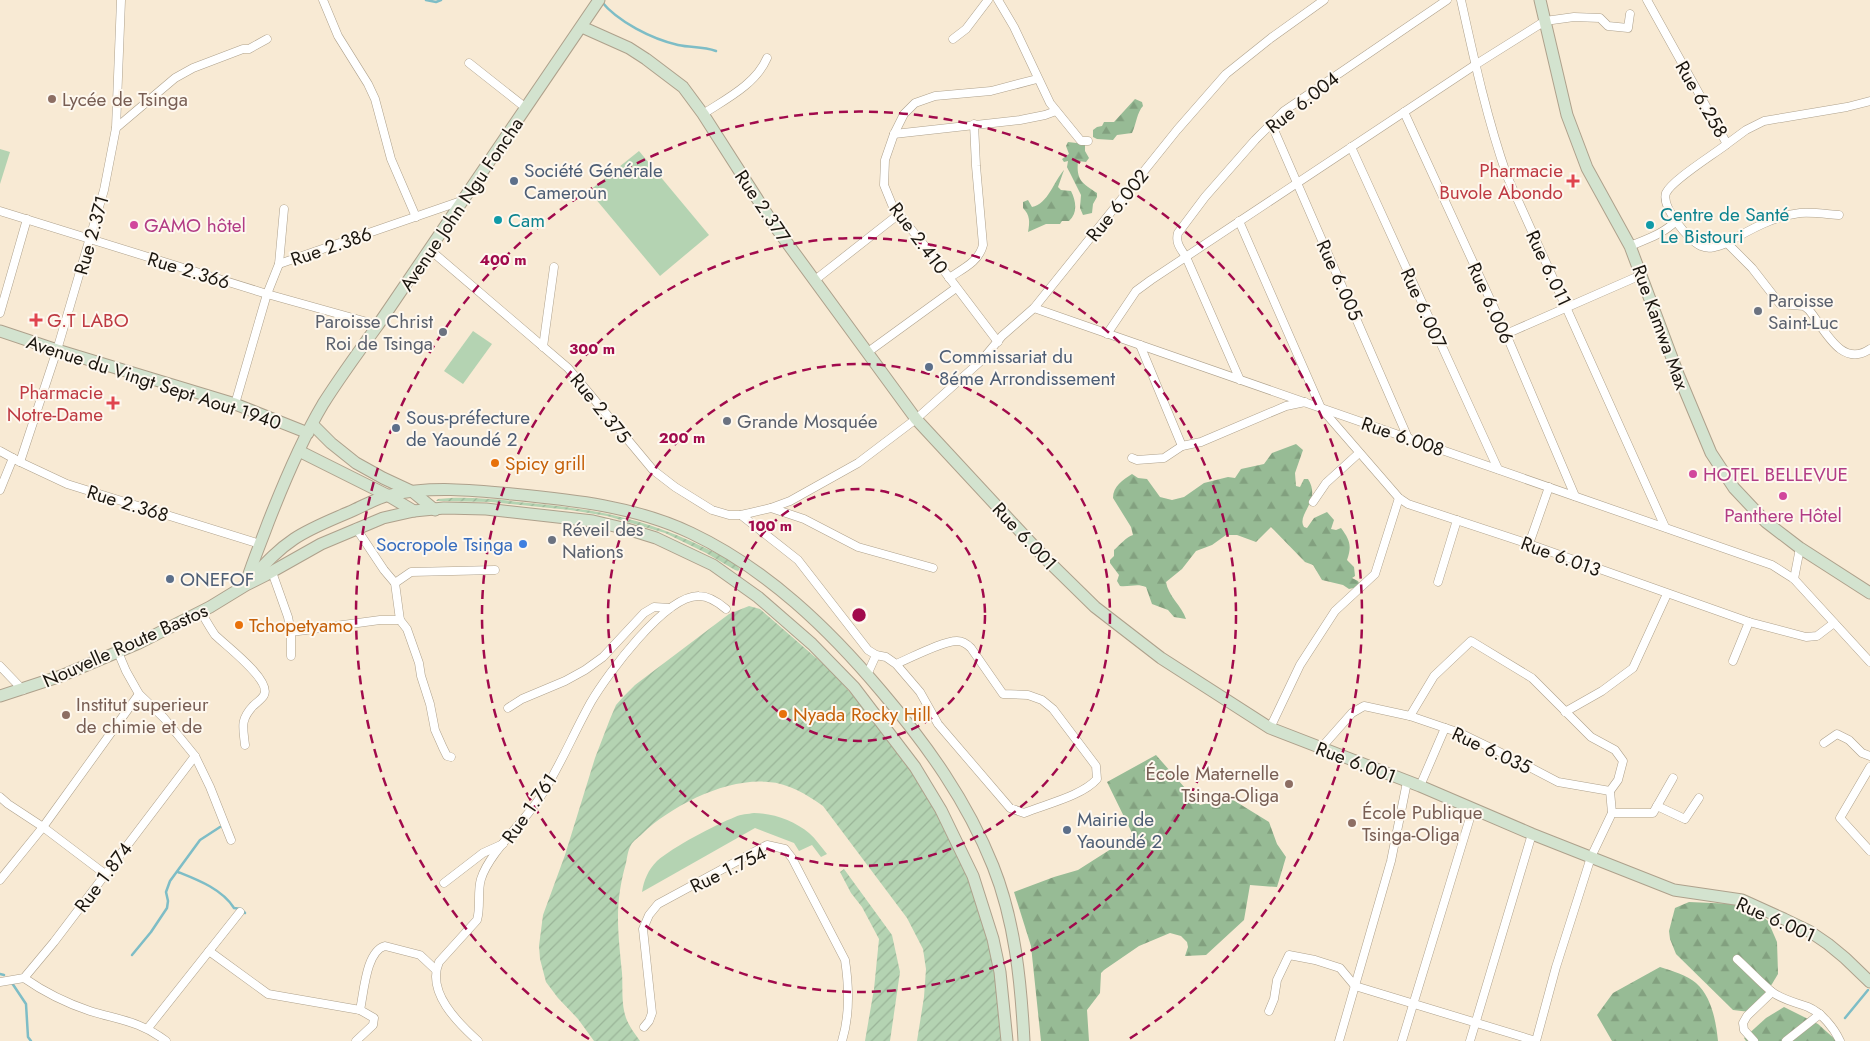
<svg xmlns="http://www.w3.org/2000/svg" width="1870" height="1041" viewBox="0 0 1870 1041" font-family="Jost,sans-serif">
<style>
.grass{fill:#b4d3b2}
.forest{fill:url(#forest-firs)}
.garden{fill:url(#garden-furrows)}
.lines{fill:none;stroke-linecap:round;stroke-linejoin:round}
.stream{stroke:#7ebdc6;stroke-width:2.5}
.street-casing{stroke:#aea18c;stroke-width:9}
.secondary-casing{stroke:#aea18c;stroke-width:13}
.street{stroke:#fff;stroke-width:8}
.secondary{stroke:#d3e3cf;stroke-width:11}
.ring{fill:none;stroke:#a10a4c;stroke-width:2.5;stroke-dasharray:9 6}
.education-dot{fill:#8d6e63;stroke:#fef8ef;stroke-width:2}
.service-dot{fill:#5c6f8a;stroke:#fef8ef;stroke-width:2}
.health-dot{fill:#e0444e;stroke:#fef8ef;stroke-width:2}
.culture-dot{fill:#0f9aa8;stroke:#fef8ef;stroke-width:2}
.hotel-dot{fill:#d1479c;stroke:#fef8ef;stroke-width:2}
.worship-dot{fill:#6b7280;stroke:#fef8ef;stroke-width:2}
.food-dot{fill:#e8710a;stroke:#fef8ef;stroke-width:2}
.shop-dot{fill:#3f7fe0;stroke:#fef8ef;stroke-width:2}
.labels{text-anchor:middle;stroke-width:4;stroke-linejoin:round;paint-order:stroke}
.education-label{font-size:19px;fill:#785e54;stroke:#fef8ef;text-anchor:start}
.street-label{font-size:19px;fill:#1b160f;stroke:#fef8ef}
.service-label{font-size:19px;fill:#4e5e75;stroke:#fef8ef;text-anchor:start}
.health-label{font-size:19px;fill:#be3a42;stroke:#fef8ef;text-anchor:end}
.culture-label{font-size:19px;fill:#0d838f;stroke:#fef8ef;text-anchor:start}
.hotel-label{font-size:19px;fill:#b23c85;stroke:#fef8ef;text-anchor:start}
.worship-label{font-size:19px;fill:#5b616d;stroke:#fef8ef;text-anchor:start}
.food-label{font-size:19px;fill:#c56008;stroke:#fef8ef;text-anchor:start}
.shop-label{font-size:19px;fill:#366cbe;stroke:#fef8ef;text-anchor:end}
.centre{fill:#a10a4c;stroke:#fef8ef;stroke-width:2.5}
.ring-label{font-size:15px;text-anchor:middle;font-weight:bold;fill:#a10a4c;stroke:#fef8ef;stroke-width:4;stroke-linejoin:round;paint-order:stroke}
</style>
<defs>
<pattern id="forest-firs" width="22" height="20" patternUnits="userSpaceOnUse" patternTransform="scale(1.25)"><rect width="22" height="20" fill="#97bb95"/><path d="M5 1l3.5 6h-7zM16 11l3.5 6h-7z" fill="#82a07f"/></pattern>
<pattern id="garden-furrows" width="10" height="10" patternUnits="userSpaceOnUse" patternTransform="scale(1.25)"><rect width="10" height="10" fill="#b4d3b2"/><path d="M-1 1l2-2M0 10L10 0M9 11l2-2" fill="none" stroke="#9ab498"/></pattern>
</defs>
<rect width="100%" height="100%" fill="#f8ead4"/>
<g class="grass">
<path d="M0,149L10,152L0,184Z"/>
<path d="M639,151L709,235L660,276L589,191Z"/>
<path d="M473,331L492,344L463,384L444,371Z"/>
<path d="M754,813C773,813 795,821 809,833C816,839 821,847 827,854L821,857L812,845L799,851L794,843L755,828L642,892C644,880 648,870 657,861C673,847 715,825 735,817C741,814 748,814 754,813Z"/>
</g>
<g class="forest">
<path d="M1135,99L1142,102L1143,106C1137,112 1136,125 1132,133L1117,135L1113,140L1097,139L1093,137V130L1097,127L1102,126L1104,122H1114Z"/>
<path d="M1068,142L1085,144V151L1089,158L1086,162L1078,161C1076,180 1082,183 1097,193V197L1093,204L1092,213L1083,215L1080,208L1081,195L1067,167L1068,161L1064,162L1062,159L1069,154L1066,146Z"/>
<path d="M1064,170L1058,187L1061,190L1071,191C1076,201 1078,213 1069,221H1062L1060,224H1046L1028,232C1030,222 1030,215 1023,208V202L1028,200L1032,207C1048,204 1054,181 1064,170Z"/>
<path d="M1296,444L1303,450L1295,473L1296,486L1300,487L1304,479H1308C1322,501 1296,514 1304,527L1307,528L1314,518L1327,512L1334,520L1331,529L1336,530L1341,528C1350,540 1352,546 1347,560L1354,567L1355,576L1352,578L1358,581L1360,585L1358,587L1349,589L1343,585L1322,580L1313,565L1305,562L1271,527L1256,542L1237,535H1226L1212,545L1196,551L1182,569L1166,582C1168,596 1182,606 1186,619L1174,617L1168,610L1152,604L1146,587C1137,583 1130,587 1120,586L1117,581L1119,575L1110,563V560L1114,556V550C1120,545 1126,537 1133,535L1131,527L1113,498C1113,486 1123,480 1132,474L1138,478L1147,479L1160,497L1172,500L1184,497L1204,483L1228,477L1235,478L1241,469L1264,464L1272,453Z"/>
<path d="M1156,755L1200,805L1230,798L1269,822L1277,844L1286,857L1277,887L1250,885L1244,920L1206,955L1185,956L1188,947L1187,942L1181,936L1170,933L1139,946L1104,970L1101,973L1100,993L1087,1010L1089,1041H1041L1031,946L1014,892L1054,877L1078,870L1133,835L1107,782Z"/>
<path d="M1689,902L1735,904L1762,916L1768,921L1777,942L1778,974L1766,994L1750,1012L1733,1010L1676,954L1670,939L1669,931L1675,908Z"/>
<path d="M1660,967C1672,971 1687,975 1696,983C1712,997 1716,1022 1718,1041H1612L1597,1015L1613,993Z"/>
<path d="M1784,1007L1818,1024L1837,1041H1746L1744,1038L1766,1018Z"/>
</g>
<g class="garden">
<path d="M450,498C477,497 503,500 529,503C594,509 643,518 701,546C713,552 732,559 740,569L738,571L735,570L706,553L665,533L607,516L570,510L491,502L436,501L438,499Z"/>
<path d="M749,606L760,609L830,670L856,699L911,770L941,817L972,882L996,969L1001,1041H917L924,997L926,969L923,949L907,918L823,806C807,795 789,783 768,782C726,778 671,806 642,834C638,838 633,841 631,845C628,850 627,858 626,863C614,905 618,931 622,973C623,987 621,1004 626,1018C629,1026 635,1034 640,1041H594L578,1019L558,998L546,982L540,959L539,946L543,915L565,855L595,758L610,719L616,705L624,696L635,685L729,614Z"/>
<path d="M844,869L892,935L900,972L890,1041H865L874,989L879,939L862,907L851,893L840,872Z"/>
</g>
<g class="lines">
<g class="stream">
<path d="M426,0L436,2L441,0"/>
<path d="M601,1C618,22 652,39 678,45C692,48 702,46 716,51"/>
<path d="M178,872C198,880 222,889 234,908L241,909L245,913"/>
<path d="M132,955L151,932L167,908L168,901L166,892L170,881L200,840L220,827"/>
<path d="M0,974L4,975"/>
<path d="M12,983L26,1004L28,1037L31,1041"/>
<path d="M1845,1018L1868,990"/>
</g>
<g class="street-casing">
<g id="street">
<path d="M323,0L338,36L368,84L375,99L391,159L416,217"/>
<path d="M998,0L1014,27L1050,103L1081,141H1088"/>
<path d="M1461,0C1474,59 1487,119 1507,176L1665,527"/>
<path d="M1647,0L1727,144L1746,130L1764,121L1847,107L1870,101"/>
<path d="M953,39L966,29L988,0"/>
<path d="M469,63L526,108"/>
<path d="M1404,112L1506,334L1575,496"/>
<path d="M703,114C726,99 756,84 767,58"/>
<path d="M1271,123L1408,438"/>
<path d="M116,128L175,78L193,68L243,49H249L267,39"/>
<path d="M894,134L1020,120L1045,115L1056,111"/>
<path d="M1727,144C1713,155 1672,180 1666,193C1661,207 1689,241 1701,246C1709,250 1719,246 1727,243L1752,268L1780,304L1804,306L1809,310C1824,328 1841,369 1870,349"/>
<path d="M1351,147L1498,469"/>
<path d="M0,211L267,294L378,325"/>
<path d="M1239,221L1321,408L1399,498L1408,504L1529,544L1749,622L1806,637L1817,636L1834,623"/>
<path d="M1727,243C1749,230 1774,216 1800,213C1812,212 1826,214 1839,215"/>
<path d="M1630,246C1647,239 1663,234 1676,221"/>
<path d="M429,249L568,368L653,470L675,487L712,510L729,515H741L771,508L790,501L858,463L916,419L982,360L1002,336L1034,308L1177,130L1226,74L1271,38L1324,0"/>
<path d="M279,264L464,200"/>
<path d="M949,278C962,269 979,262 983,245L976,166L974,124"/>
<path d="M815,280L899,214"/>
<path d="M1034,308L1772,565L1794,579L1870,662"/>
<path d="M0,313L27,219"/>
<path d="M1107,334L1136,291L1151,280L1475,65L1545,21L1574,17L1600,18L1608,26L1628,28L1630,14"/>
<path d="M1506,334L1641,275"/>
<path d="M998,342L929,251L893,207L884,185L885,160L894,134L904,114L915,103L935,96L991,91L1037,79"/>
<path d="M1140,345L1182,446"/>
<path d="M543,347L554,267"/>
<path d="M868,352L956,288"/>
<path d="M1240,380L1186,257C1181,249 1175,243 1178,233L1205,197L1255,140L1284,111L1447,0"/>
<path d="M235,404L267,294L279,264L284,209"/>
<path d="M0,451L20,462L67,484L260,544"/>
<path d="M1132,458L1137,460L1164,458L1182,446L1201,442L1286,406L1305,402"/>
<path d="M20,462L57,350L104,190L116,128L121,0"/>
<path d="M0,490L13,458"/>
<path d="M1313,502L1326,483L1359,453"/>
<path d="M771,508L804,519L858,547L933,568"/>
<path d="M741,515L798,560L868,650L876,655L886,657L896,664L920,692L938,724L1010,808L1024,813C1046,804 1082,796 1097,779L1096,766L1053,709L1042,700L1028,695L1003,694L971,648C967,644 963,641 957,641C942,641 911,658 896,664"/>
<path d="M356,528L384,570L395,583L400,620L407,629L419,663L421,676L430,704L435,730L443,748L447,756L451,757"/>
<path d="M1529,544L1549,487"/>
<path d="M272,572L288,617L291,632V656"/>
<path d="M1794,579L1800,548"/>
<path d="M1438,582L1457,520"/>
<path d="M395,583L411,572L495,570"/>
<path d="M201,612C205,619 210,628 215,635C225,645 272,680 264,695C262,699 256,703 253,706C240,720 243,727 245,745"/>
<path d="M291,632L380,620H400"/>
<path d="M118,652L126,671L139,694L164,718L195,756L210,787L231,840"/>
<path d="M1733,661L1749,622"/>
<path d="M0,666L23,690"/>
<path d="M867,675L876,655"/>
<path d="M508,708L522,699L565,681L585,670L603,657L644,613L654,607L670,608"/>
<path d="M1565,712L1602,691L1633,668L1667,594"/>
<path d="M1410,716L1434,676L1471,641L1532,678L1591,737L1615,750L1623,761L1618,780L1610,791"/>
<path d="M1270,728L1300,665L1335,611L1375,574L1399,498"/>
<path d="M1824,743L1837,734L1849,740L1862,753L1870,756"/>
<path d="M1321,748L1352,713L1364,706L1410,716L1460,733L1516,760L1558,782L1610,791L1612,813L1591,857L1556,967L1536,1041"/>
<path d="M1870,767L1840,818L1870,851"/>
<path d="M1420,786L1445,728"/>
<path d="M0,797L8,804L43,827L105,874"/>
<path d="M1657,806L1685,819L1699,798"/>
<path d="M1612,813H1653L1673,778"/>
<path d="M0,880L43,827L139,694"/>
<path d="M444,883L483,853L503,844"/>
<path d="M209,951L268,994L360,1010L374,1018L373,1025L356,1041"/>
<path d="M1737,959C1749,970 1760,982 1772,992C1785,1001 1795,1002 1808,1007C1822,1013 1834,1028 1840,1041"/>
<path d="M24,978C44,992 66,1003 90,1011C119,1020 140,1021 166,1041"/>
<path d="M0,982L24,978L54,942L195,756"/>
<path d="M360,1010C364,992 366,951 385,946L420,955L436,970"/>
<path d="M1269,1011L1274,999L1277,980L1289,955L1315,960L1340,968L1355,986L1536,1041"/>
<path d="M644,1027L649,1021L652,1013L643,929L649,915L658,904L767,845L785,849L792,858L845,960C849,986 850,1015 842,1041"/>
<path d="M148,1028L240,912"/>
<path d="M478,1041C458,1023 426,992 439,962L477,920C481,907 477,892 481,879C489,853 523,823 539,799C559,769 573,734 591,702C607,675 665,595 699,596C709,596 719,603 726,609"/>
<path d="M1339,1041L1391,861L1407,782"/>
<path d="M1402,1041L1473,808"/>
<path d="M1470,1041L1532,834"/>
<path d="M1754,1041L1744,1030L1743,1023L1747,1016L1772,992"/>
<path d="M1786,1041L1820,1014"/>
</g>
</g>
<g class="secondary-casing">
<g id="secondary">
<path d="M1540,0L1567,115L1587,168L1630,246L1678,374L1711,453L1734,488L1766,522L1800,548L1870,593"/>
<path d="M582,27L629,48L646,59L683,87L703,114L774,225L916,419L1044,557L1095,607L1161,658L1270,728L1420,786L1532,834L1674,890L1742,900L1784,919L1809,931L1828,944L1845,958L1870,982"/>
<path d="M0,331L57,350L235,404L308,433"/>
<path d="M313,425L331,443L356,463L383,478L413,492L435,510"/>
<path d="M299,451L387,495L414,511"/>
<path d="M247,580C253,561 261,542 268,523C284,482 301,441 323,404C340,377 359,351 378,325L599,0"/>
<path d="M249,581C263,566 276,551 294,539C312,527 334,519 354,510C365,505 377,498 390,495C430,486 472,490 512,494C573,500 634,506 691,533C767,569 829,629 882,692C927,745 967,801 993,866C1015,921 1021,982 1024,1041"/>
<path d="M0,696L61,676L139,643L210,607L246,585L266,575L321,544L383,518L414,511L444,508L486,509L593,521L627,529L656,538L713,565L758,597L812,644L854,687L915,767L941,810L973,876L993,939L1000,972L1007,1041"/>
</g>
</g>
<use href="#street" class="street"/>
<use href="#secondary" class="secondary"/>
</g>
<g class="ring">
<circle cx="859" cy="615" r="126"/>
<circle cx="859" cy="615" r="251"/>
<circle cx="859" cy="615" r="377"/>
<path d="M589 1039A503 503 0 1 1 1129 1039"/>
</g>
<g class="education-dot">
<circle cx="52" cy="99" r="5"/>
<circle cx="66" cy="715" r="5"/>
<circle cx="1289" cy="784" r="5"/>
<circle cx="1352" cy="823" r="5"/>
</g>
<g class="service-dot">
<circle cx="514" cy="181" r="5"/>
<circle cx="929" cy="367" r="5"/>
<circle cx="396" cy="428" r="5"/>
<circle cx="170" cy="579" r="5"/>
<circle cx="1067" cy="830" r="5"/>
</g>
<g class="health-dot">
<path d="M1570.5 173.5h5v5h5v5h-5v5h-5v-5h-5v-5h5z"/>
<path d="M33.5 312.5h5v5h5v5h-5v5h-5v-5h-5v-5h5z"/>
<path d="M110.5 395.5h5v5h5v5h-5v5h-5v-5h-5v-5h5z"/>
</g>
<g class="culture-dot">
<circle cx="498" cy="220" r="5"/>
<circle cx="1650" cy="225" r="5"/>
</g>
<g class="hotel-dot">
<circle cx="134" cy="225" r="5"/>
<circle cx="1693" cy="474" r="5"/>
<circle cx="1783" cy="496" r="5"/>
</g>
<g class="worship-dot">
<circle cx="1758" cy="311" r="5"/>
<circle cx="443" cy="332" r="5"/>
<circle cx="727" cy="421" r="5"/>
<circle cx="552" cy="540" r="5"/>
</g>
<g class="food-dot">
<circle cx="495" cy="463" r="5"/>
<circle cx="239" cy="625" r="5"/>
<circle cx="783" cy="714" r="5"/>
</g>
<circle class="shop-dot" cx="523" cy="544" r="5"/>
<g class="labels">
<g class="education-label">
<text x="62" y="106">Lycée de Tsinga</text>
<text x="76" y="711">Institut superieur<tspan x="76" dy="22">de chimie et de</tspan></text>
<text x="1279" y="780" text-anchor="end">École Maternelle<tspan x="1279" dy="22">Tsinga-Oliga</tspan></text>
<text x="1362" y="819">École Publique<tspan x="1362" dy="22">Tsinga-Oliga</tspan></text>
</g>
<g class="street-label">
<text transform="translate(1702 99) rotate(60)" y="7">Rue 6.258</text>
<text transform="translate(1302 102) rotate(-38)" y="7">Rue 6.004</text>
<text transform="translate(461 204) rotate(-56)" y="7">Avenue John Ngu Foncha</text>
<text transform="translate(1117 205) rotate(-51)" y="7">Rue 6.002</text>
<text transform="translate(763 206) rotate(56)" y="7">Rue 2.377</text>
<text transform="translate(91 235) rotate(-74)" y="7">Rue 2.371</text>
<text transform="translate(919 238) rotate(53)" y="7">Rue 2.410</text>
<text transform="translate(331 246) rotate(-19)" y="7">Rue 2.386</text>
<text transform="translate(1549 268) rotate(65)" y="7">Rue 6.011</text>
<text transform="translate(189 270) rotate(17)" y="7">Rue 2.366</text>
<text transform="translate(1340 280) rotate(66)" y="7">Rue 6.005</text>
<text transform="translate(1491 303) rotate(66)" y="7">Rue 6.006</text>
<text transform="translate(1424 308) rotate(66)" y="7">Rue 6.007</text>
<text transform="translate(1661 327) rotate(70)" y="7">Rue Kamwa Max</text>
<text transform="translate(154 382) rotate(18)" y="7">Avenue du Vingt Sept Aout 1940</text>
<text transform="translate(601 408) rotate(51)" y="7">Rue 2.375</text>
<text transform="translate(1403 436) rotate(19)" y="7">Rue 6.008</text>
<text transform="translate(128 503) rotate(17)" y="7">Rue 2.368</text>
<text transform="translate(1025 536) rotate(47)" y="7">Rue 6.001</text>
<text transform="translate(1561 556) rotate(20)" y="7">Rue 6.013</text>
<text transform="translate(125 645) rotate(-24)" y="7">Nouvelle Route Bastos</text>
<text transform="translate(1492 750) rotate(25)" y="7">Rue 6.035</text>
<text transform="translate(1356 762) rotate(21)" y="7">Rue 6.001</text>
<text transform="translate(529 808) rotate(-55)" y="7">Rue 1.761</text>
<text transform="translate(728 869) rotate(-26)" y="7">Rue 1.754</text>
<text transform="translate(103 877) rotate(-53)" y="7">Rue 1.874</text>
<text transform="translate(1776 919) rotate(24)" y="7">Rue 6.001</text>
</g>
<g class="service-label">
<text x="524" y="177">Société Générale<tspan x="524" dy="22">Cameroun</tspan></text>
<text x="939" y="363">Commissariat du<tspan x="939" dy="22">8éme Arrondissement</tspan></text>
<text x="406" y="424">Sous-préfecture<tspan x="406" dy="22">de Yaoundé 2</tspan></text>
<text x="180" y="586">ONEFOF</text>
<text x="1077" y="826">Mairie de<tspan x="1077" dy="22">Yaoundé 2</tspan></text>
</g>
<g class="health-label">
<text x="1563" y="177">Pharmacie<tspan x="1563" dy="22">Buvole Abondo</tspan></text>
<text x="47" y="327" text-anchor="start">G.T LABO</text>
<text x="103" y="399">Pharmacie<tspan x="103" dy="22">Notre-Dame</tspan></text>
</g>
<g class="culture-label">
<text x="1660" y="221">Centre de Santé<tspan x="1660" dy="22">Le Bistouri</tspan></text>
<text x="508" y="227">Cam</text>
</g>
<g class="hotel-label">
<text x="144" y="232">GAMO hôtel</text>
<text x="1703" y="481">HOTEL BELLEVUE</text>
<text x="1783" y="522" text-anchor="middle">Panthere Hôtel</text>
</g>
<g class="worship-label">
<text x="1768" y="307">Paroisse<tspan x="1768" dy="22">Saint-Luc</tspan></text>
<text x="433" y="328" text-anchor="end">Paroisse Christ<tspan x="433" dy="22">Roi de Tsinga</tspan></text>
<text x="737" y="428">Grande Mosquée</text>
<text x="562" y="536">Réveil des<tspan x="562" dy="22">Nations</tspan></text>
</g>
<g class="food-label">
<text x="505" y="470">Spicy grill</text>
<text x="249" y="632">Tchopetyamo</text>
<text x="793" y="721">Nyada Rocky Hill</text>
</g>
<g class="shop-label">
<text x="513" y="551">Socropole Tsinga</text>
</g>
</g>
<circle cx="859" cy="615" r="8" class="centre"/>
<g class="ring-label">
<text x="503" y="265">400 m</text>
<text x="592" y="354">300 m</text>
<text x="682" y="443">200 m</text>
<text x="770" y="531">100 m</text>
</g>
</svg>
